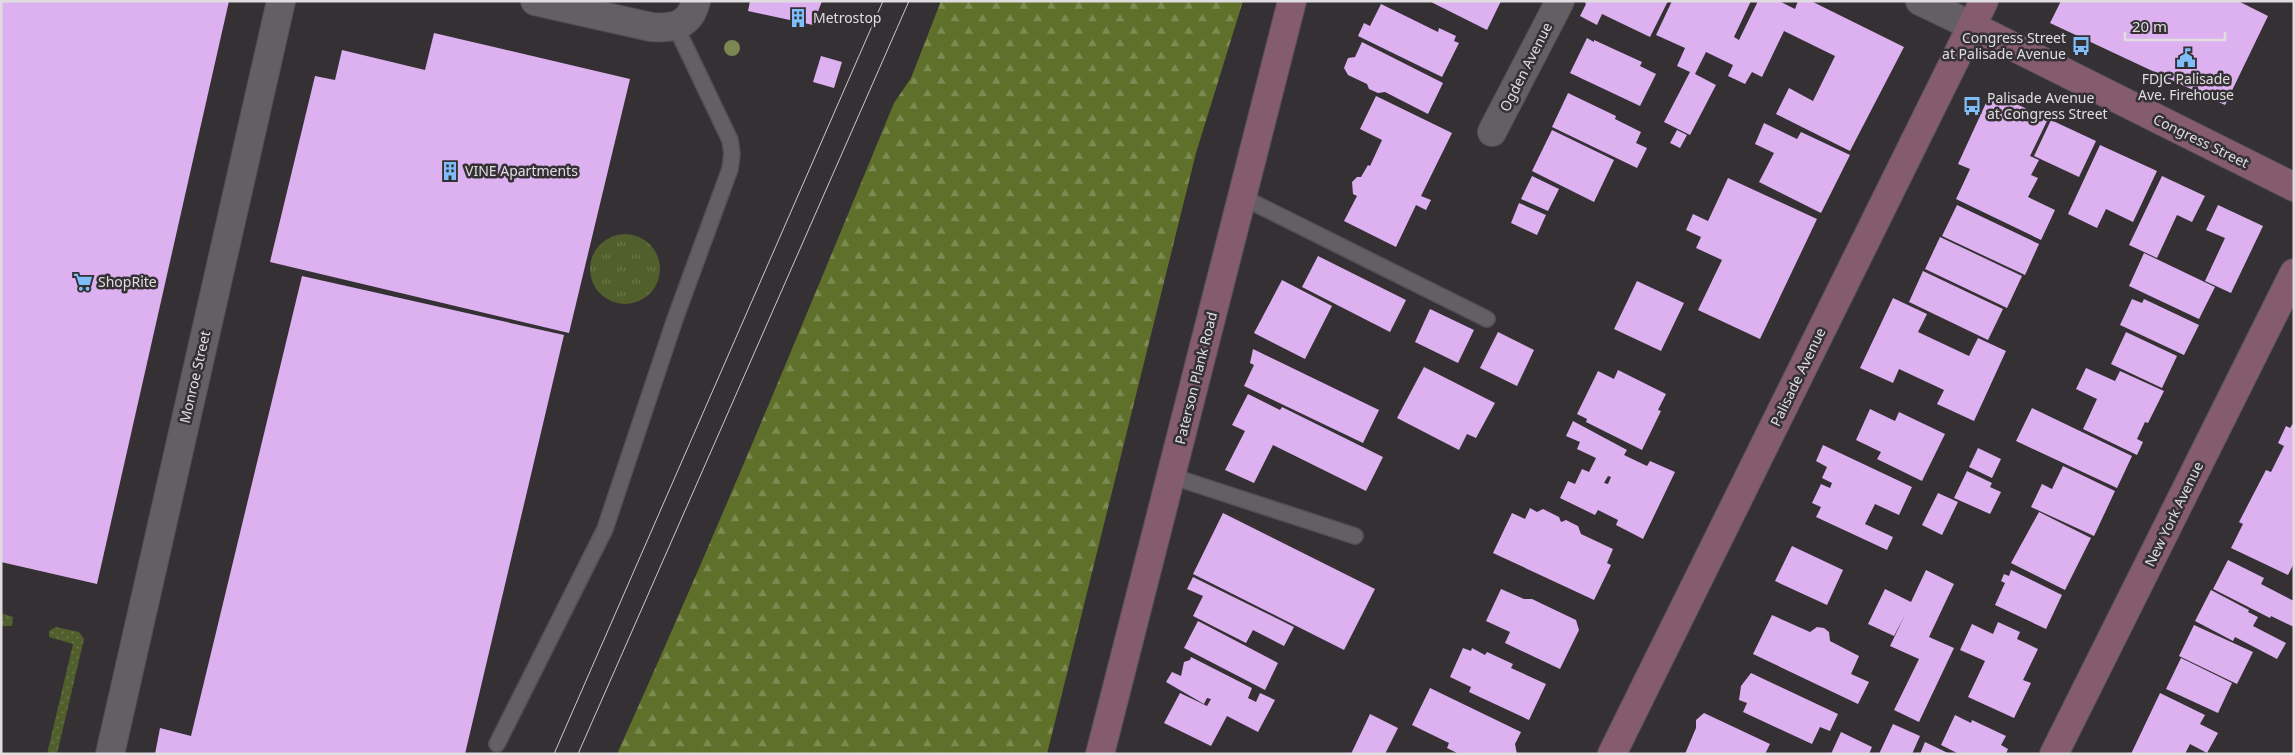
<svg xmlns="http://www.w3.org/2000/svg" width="2295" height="755" viewBox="0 0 2295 755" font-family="'Noto Sans',sans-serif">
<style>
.grass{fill:url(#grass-dots)}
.forest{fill:url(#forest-firs)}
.park{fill:url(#park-tufts)}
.building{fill:#ddb1f0;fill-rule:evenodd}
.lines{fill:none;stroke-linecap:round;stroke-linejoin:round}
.lane-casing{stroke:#534f53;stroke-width:18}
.street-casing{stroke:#534f53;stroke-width:30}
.secondary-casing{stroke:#534f53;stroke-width:30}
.lane{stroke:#645f64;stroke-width:15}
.street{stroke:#645f64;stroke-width:28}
.secondary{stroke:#845c6e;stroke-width:28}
.tram{stroke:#cbc7cb;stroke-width:1}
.tree{fill:#7a8753}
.labels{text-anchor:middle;stroke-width:5;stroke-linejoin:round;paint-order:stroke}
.poi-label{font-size:14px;fill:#e0dde0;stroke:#343034;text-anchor:start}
.street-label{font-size:14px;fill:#e0dde0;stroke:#343034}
</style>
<defs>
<pattern id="grass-dots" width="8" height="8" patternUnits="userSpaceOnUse" patternTransform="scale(1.25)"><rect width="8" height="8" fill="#515f2c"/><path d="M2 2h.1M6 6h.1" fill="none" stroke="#6a764a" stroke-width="1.8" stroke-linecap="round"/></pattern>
<pattern id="forest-firs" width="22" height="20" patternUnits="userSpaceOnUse" patternTransform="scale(1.25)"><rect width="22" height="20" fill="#5e7029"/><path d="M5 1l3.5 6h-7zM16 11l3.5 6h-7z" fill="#7c8b52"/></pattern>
<pattern id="park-tufts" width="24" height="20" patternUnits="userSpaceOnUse" patternTransform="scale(1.25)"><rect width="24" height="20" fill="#515f2c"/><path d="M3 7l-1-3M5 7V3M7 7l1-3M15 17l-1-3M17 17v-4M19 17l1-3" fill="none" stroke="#6a764a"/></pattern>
</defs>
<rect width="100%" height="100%" fill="#343034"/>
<g class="grass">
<path d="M1,613L13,617L12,626H1Z"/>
<path d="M56,627L79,632L84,639L57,754H47L73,644L49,637V631Z"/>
</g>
<path class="forest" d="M941,1H1243L1196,153L1047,754H617C714,539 804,321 894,103L911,78Z"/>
<circle class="park" cx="625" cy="269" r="35"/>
<g class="building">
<path d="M1,1H229L97,584L1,562Z"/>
<path d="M750,1H822L813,25L748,11Z"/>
<path d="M1429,1H1501L1487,30Z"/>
<path d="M1584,1H1668L1650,37L1602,14L1597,25L1580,16L1586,4Z"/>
<path d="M1672,1H1751L1734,37L1739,40L1758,1H1779L1795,9L1798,1H1811L1904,47L1850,151L1776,114L1789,88L1813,101L1835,56L1784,31L1762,77L1752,72L1745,84L1728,76L1733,65L1706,52L1695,74L1716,85L1690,135L1664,122L1690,72L1677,66L1685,48L1656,35Z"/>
<path d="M2061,1H2238L2268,16L2225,105L2050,23Z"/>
<path d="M1381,4L1438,32L1439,28L1456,36L1454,41L1459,43L1442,77L1358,36L1364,23L1370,26Z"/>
<path d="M434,33L630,79L569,333L270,262L315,76L335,80L342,50L425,70Z"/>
<path d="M1587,38L1594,42V40L1642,62L1640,66L1656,74L1640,106L1570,73Z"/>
<path d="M1362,42L1443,83L1428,114L1385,92L1378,93L1369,89L1367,84L1348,75L1344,68L1348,58L1355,57Z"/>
<path d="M821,56L842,62L834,88L813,82Z"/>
<path d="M1991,92L2048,119L2030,156L2039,160L2031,175L2038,178L2028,197L2055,210L2041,240L1956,199L1970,169L1958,164Z"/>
<path d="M1568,93L1616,116L1615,119L1641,132L1636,143L1647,148L1637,168L1552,127Z"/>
<path d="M1376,96L1452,133L1421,196L1431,200L1426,210L1416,205L1396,247L1344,221L1357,196L1353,194L1352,182L1357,177H1361L1368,165L1370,166L1382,140L1360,129Z"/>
<path d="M2051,120L2096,141L2079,177L2034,156Z"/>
<path d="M1764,123L1797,139L1801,132L1850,155L1821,213L1759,182L1774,153L1755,144Z"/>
<path d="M1552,130L1614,160L1594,202L1532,171Z"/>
<path d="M1677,130L1687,135L1680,148L1670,143Z"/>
<path d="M2100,145L2157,171L2133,222L2106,209L2097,228L2068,214Z"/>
<path d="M1532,176L1559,189L1548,211L1521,199Z"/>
<path d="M2162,176L2205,196L2192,222L2177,215L2157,258L2129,245Z"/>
<path d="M1728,178L1817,219L1760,339L1698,310L1722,260L1696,248L1701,237L1686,230L1693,214L1708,221Z"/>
<path d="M1519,203L1546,215L1537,235L1511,223Z"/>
<path d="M1957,205L2039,244L2025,275L1942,236Z"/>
<path d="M2218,205L2263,226L2231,293L2205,281L2225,238L2206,230Z"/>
<path d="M1940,237L2022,276L2007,308L1925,269Z"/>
<path d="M2144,253L2215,287L2199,319L2129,286Z"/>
<path d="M1318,256L1406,300L1390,332L1302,287Z"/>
<path d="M1923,271L2003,309L1988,340L1909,302Z"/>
<path d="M302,276L564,335L465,754H155L160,728L191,736Z"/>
<path d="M1282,280L1332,306L1305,359L1254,333Z"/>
<path d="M1637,281L1684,303L1661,351L1614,329Z"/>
<path d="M1893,298L1927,314L1918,332L1969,356L1978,338L2006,351L1974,421L1937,404L1944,390L1899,369L1893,383L1860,368Z"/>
<path d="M2132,299L2142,303L2144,299L2199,325L2184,355L2120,325Z"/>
<path d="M1430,309L1474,330L1458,363L1415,342Z"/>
<path d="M1498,332L1534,350L1517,386L1480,368Z"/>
<path d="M2126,332L2177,356L2162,388L2111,364Z"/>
<path d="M1253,349L1379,410L1363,443L1244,386L1254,365L1250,363Z"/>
<path d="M1424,367L1495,403L1476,438L1467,434L1459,450L1397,418Z"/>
<path d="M2086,368L2115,381L2120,371L2164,391L2148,423L2145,422L2137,439L2143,442L2137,455L2083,429L2097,399L2076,389Z"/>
<path d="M1618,370L1666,394L1658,410L1661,411L1642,450L1586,422L1587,419L1577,414L1598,371L1614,379Z"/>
<path d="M1248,394L1280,410L1282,407L1383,457L1366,491L1273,445L1254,483L1225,470L1245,431L1232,425Z"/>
<path d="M2032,408L2132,456L2117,488L2016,441Z"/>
<path d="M1870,409L1895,421L1899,412L1945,434L1922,481L1877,459L1881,452L1856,440Z"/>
<path d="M1573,421L1627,450L1624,455L1647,466L1650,461L1675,472L1643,539L1616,525L1618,520L1598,510L1595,515L1560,498L1568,481L1575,484L1582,469L1589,472L1596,458L1577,449L1580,442L1566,436ZM1608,476L1611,477L1608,484L1604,483Z"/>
<path d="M2294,422V563L2288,575L2231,548L2243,524L2239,522L2253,495L2266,470L2271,472L2284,446L2278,443L2286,426L2290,428Z"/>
<path d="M1823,445L1912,487L1899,515L1875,504L1865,524L1893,537L1887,550L1816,517L1821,507L1812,503L1821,484L1830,488L1832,483L1822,478L1827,467L1816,461Z"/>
<path d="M1978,448L2001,459L1992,478L1969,467Z"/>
<path d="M2063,466L2115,491L2094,536L2031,507L2042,484L2052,489Z"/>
<path d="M1967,471L1992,483L1990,487L2001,492L1990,514L1954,498Z"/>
<path d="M1938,493L1958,502L1942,535L1922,525Z"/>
<path d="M1530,508L1537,512L1543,509L1559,517L1561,522L1566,520L1578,526L1581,534L1613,549L1607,563L1611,565L1594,600L1493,553L1512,513L1525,519Z"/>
<path d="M2039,512L2091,538L2065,590L2011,563Z"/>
<path d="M1223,513L1375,589L1344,650L1193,574Z"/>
<path d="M1792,546L1843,570L1827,605L1775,581Z"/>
<path d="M2228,560L2264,578L2261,584L2294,601V627L2271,616L2270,618L2213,589Z"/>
<path d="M1926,570L1954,584L1929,637L1954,648L1919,722L1894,710L1919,659L1890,646L1905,615L1894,636L1868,624L1885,589L1911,602Z"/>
<path d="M2011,570L2062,595L2046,629L1995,605L2005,583L2001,581L2004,574L2009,576Z"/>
<path d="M1193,577L1294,627L1284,646L1253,630L1246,643L1193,616L1203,596L1187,589Z"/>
<path d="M1501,589L1524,599H1532L1576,620L1579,630L1560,669L1505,643L1510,632L1486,621Z"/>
<path d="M2211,590L2249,610L2248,612L2258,617L2253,626L2286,643L2277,659L2235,637L2233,641L2195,621Z"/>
<path d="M1772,615L1810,632L1817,627L1824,628L1829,632L1830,641L1859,656L1851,674L1869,682L1858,704L1753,654Z"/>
<path d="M1198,621L1278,663L1265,690L1184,648Z"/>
<path d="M1998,622L2020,632L2017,639L2038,649L2023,680L2031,683L2014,718L1968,697L1985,661L1960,650L1972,624L1993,634Z"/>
<path d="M2194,625L2253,652L2237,684L2179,656Z"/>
<path d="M1463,648L1471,651L1472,648L1485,655L1487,652L1513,664L1511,668L1546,684L1529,720L1469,692L1471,687L1450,677Z"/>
<path d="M1191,657L1252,688L1248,698L1256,702L1260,693L1275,700L1258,732L1227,716L1211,746L1164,723L1180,693L1207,706L1211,699L1207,698L1204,704L1166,682L1172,672L1181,676L1184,662L1190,660Z"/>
<path d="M2181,658L2232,683L2218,713L2166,689Z"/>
<path d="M1751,673L1838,714L1830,731L1820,727L1812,744L1743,712L1747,703L1739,700L1741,686Z"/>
<path d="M1430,688L1521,732L1515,744L1517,754H1459L1447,748L1449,743L1412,725Z"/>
<path d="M2160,693L2205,715L2200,724L2218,733L2207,753L2190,744L2185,754H2131Z"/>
<path d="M1704,713L1770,744L1765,754H1685L1696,728V720Z"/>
<path d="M1370,714L1398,728L1385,754H1351Z"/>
<path d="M1955,715L1971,723L1972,720L2006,736L2001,745L2008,749L2006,754H1959L1941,745Z"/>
<path d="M1893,724L1920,736L1912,754H1879Z"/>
<path d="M1841,732L1872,747L1869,754H1831Z"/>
<path d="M1925,742L1950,754H1920Z"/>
</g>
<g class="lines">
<g class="lane-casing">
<g id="lane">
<path d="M1242,197L1487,319"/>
<path d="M1171,476L1355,536"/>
<path d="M497,744L605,529L675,319L730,169L732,154L730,140L676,27"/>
</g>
</g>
<g class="street-casing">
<g id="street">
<path d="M535,1L651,27C674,29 690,25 696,1"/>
<path d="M1920,1L1972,26"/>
<path d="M1492,132L1560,1"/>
<path d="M110,754L281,1"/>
</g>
</g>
<g class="secondary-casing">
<g id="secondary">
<path d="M1972,26L2294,187"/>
<path d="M1100,754L1292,1"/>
<path d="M1612,754L1984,1"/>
<path d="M2054,754L2294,273"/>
</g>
</g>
<use href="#lane" class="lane"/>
<use href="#street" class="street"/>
<use href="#secondary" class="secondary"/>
<g class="tram">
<path d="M554,754L883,1"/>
<path d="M578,754L909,1"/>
</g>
</g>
<circle class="tree" cx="732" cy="48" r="8"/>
<defs>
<g id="building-bare" transform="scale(1.5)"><path d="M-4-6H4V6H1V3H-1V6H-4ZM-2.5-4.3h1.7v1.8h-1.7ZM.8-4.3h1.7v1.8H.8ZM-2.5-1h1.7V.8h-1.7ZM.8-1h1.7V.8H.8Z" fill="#7ebdf9" stroke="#343034" stroke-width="2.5" paint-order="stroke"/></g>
<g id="bus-bare" transform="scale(1.5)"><path d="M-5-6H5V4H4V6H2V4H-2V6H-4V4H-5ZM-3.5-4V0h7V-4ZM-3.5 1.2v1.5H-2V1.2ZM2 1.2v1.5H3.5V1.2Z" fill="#7ebdf9" stroke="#343034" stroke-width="2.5" paint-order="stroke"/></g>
<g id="civic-bare" transform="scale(1.5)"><path d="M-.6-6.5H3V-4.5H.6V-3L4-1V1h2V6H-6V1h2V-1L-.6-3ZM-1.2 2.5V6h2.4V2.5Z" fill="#7ebdf9" stroke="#343034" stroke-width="2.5" paint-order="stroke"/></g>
<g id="supermarket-bare" transform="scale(1.5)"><path d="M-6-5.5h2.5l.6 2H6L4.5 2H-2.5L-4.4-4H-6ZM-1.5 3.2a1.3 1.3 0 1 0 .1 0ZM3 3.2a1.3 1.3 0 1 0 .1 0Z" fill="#7ebdf9" stroke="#343034" stroke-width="2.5" paint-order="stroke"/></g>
</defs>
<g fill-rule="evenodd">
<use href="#building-bare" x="798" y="18"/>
<use href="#bus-bare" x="2081" y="46"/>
<use href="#civic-bare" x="2186" y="58"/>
<use href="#bus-bare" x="1972" y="106"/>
<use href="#building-bare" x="450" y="171"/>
<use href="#supermarket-bare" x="83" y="282"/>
</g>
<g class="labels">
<g class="poi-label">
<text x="813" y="23">Metrostop</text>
<text x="2066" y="43" text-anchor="end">Congress Street<tspan x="2066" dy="16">at Palisade Avenue</tspan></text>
<text x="2186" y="84" text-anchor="middle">FDJC Palisade<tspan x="2186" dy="16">Ave. Firehouse</tspan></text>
<text x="1987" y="103">Palisade Avenue<tspan x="1987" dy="16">at Congress Street</tspan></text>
<text x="465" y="176">VINE Apartments</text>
<text x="98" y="287">ShopRite</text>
</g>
<g class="street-label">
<text transform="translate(1526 67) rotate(-63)" y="5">Ogden Avenue</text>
<text transform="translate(2201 141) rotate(26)" y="5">Congress Street</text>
<text transform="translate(195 377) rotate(-77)" y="5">Monroe Street</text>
<text transform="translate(1798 377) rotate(-64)" y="5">Palisade Avenue</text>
<text transform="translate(1196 378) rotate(-76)" y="5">Paterson Plank Road</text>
<text transform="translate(2174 514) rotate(-64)" y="5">New York Avenue</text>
</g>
</g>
<rect width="2295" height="755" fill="none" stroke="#e0dde0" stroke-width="5"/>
<path d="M2125 32v8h100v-8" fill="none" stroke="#e0dde0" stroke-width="2.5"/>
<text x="2132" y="32" font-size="15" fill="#e0dde0" stroke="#343034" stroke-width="4" paint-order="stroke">20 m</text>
</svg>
